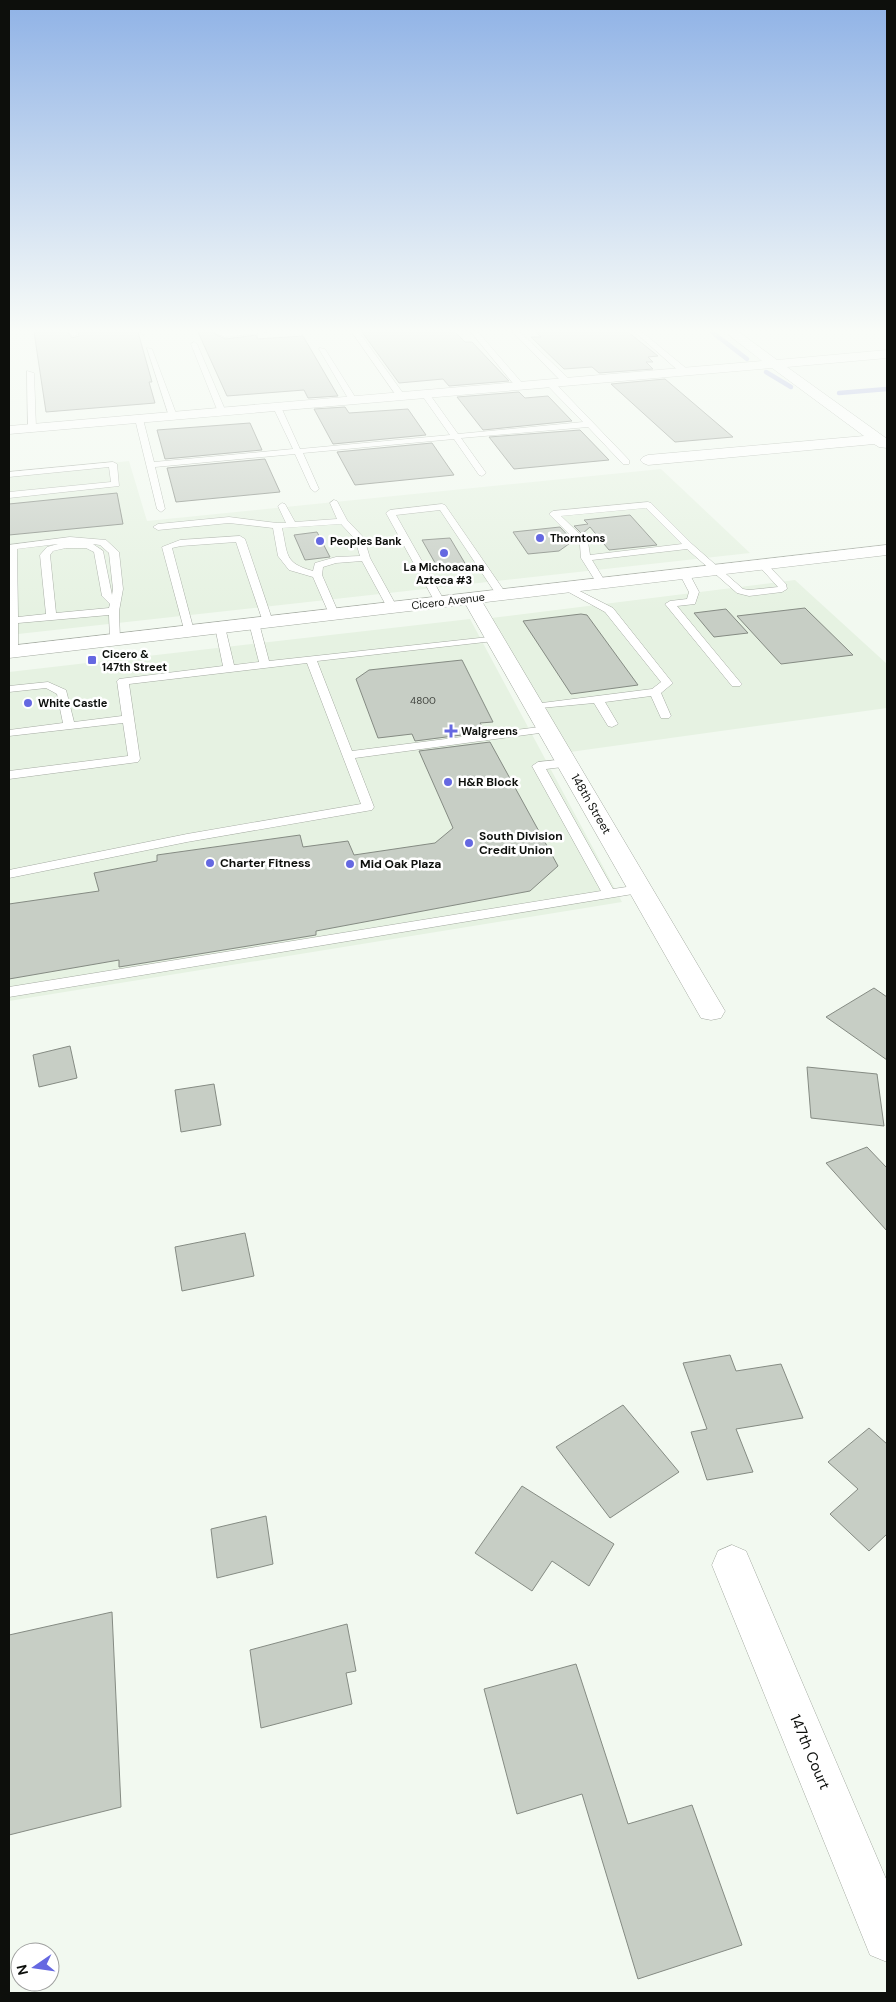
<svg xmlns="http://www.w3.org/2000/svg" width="896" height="2002" viewBox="0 0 896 2002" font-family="'DM Sans',sans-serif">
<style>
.built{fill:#e6f2e2}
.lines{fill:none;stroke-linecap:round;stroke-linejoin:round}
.stream{stroke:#a9b0e3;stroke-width:4.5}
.building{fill:#c7cec5;stroke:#858b83}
.lane-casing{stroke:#a5aba2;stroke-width:1}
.street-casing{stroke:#a5aba2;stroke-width:1}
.primary-casing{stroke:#a5aba2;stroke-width:1}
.lane{fill:#fff;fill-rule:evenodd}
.street{fill:#fff;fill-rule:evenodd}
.primary{fill:#fff;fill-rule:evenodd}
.poi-dot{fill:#6568e1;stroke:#fff;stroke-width:2}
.labels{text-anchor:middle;stroke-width:5;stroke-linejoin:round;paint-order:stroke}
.number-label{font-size:10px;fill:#3c3f3a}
.far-poi-label{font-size:11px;font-weight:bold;fill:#0d0f0c;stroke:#fff;text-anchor:start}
.far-street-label{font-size:11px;fill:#0d0f0c;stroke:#fff}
.poi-label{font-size:12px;font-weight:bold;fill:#0d0f0c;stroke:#fff;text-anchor:start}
.street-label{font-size:12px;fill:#0d0f0c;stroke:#fff}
.near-street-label{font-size:15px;fill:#0d0f0c;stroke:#fff}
</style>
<rect width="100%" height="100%" fill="#f2f9f0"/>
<g class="built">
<path d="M129,461L147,521L661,469L750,553L9,635V474Z"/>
<path d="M795,580L887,664V708L570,752L491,618Z"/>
<path d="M470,619L622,902L9,1001V672Z"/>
</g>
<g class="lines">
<g class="stream">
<path d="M712,332L747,359"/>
<path d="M766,372L791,387"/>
<path d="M839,393L887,389"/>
</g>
</g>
<g class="building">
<path d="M34,332H68L72,338L79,336L78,332H138L152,382H149L155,403L46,412Z"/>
<path d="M198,332H211L225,339L257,335V339L303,336L338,396L308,398L304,390L227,396Z"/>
<path d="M362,332H455L465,342H472L509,381L449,386L443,379L399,383Z"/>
<path d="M536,332H628L658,356L648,357L653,362H646L653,369L599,373L592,367L564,369L531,337H541Z"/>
<path d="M665,379L733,437L675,442L611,384Z"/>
<path d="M519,392L525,398L548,396L572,421L483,430L457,397Z"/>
<path d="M345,407L349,413L408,409L426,435L333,444L314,409Z"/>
<path d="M250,423L262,450L165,459L157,430Z"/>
<path d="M580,430L609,460L514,469L489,437Z"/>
<path d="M432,443L454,475L355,485L337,452Z"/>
<path d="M265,459L280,492L176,502L167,468Z"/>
<path d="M117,493L123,524L9,535V504Z"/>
<path d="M630,515L657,545L609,550L590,527L582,534L574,526L588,524L584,520Z"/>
<path d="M560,527L573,541L559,551L528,554L513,532Z"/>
<path d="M317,532L330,557L305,560L294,535Z"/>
<path d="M450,538L466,565L438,568L422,540Z"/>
<path d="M805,608L853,655L781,664L737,616Z"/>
<path d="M726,609L748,633L714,637L694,613Z"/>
<path d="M581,614L587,615L638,685L571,694L523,621Z"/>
<path d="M462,660L493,722L480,723L485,732L415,741L412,734L378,738L356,679L369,670Z"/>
<path d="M490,742L558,866L530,891L316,931V935L119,967V960L9,979V904L99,891L94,873L157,861V855L300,835L303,847L348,841L354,855L435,843L453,828L419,751Z"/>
<path d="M874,988L887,997V1060L826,1017Z"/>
<path d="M70,1046L77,1078L39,1087L33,1055Z"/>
<path d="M807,1067L877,1074L884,1126L811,1118Z"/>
<path d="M214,1084L221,1125L181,1132L175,1090Z"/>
<path d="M867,1147L887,1168V1231L826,1163Z"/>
<path d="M245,1233L254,1276L182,1291L175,1247Z"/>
<path d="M730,1355L736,1371L781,1364L803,1418L736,1429L753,1472L707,1480L691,1432L707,1429L683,1363Z"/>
<path d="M623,1405L679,1472L610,1518L556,1447Z"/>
<path d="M869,1428L887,1444V1534L869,1551L830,1514L858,1489L828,1462Z"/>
<path d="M522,1486L614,1544L589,1586L552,1561L532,1591L475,1553Z"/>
<path d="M266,1516L273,1564L217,1578L211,1529Z"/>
<path d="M112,1612L121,1807L9,1835V1635Z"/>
<path d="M347,1624L356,1671L346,1673L352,1704L261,1728L250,1650Z"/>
<path d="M576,1664L628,1824L692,1805L742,1945L638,1979L582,1794L517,1814L484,1689Z"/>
</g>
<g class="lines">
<g class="lane-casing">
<g id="lane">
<path d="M70,332H76L77,335L72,336Z"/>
<path d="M141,332H147V333L144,335Z"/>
<path d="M213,332H268L225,337Z"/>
<path d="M352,332H359L405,396L404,398H398Z"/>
<path d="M471,332H478L523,384V388H517Z"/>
<path d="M513,332H520L569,379V383H563Z"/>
<path d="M635,332H642L687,369V373H681Z"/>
<path d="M194,342L197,344L226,412L225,414L218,412L191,344Z"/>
<path d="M147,348L152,349L177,416L176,418L169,416Z"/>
<path d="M320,348L325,349L357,400L356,402L349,400L319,349Z"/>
<path d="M27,371L34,373L36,428L32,430L28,428Z"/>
<path d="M547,381H553L629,460V464H623L588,427L461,438L486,473L482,476L479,475L454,439L303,453L319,489L315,492L311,489L295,454L155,467L165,509L161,512L157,509L135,419L139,417L143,419L154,462L293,449L273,407L277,405L281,407L300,449L450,435L421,394L425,392H428L458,434L583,422L547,385Z"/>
<path d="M113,462L117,464L119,486L9,498V492L111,482L109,467L9,477V472Z"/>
<path d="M334,500L337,501L347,520L364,538L370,558L397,607L396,609H388L362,561L336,563L323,567L322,575L339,614L338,616H330L313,577L289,570L278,556L273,528L229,523L158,530L153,527L158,524L229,517L277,523H286L278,506L282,503L285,504L295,522L337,519L330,503ZM341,524L355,539L360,556L336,557L315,563L313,571C284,563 288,555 282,528Z"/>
<path d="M648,502L651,503L692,544L743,589L749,590L778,587L757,564L762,561L765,562L786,584L787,589L782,592L749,596L737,593L687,549L592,560L606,583L601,586L598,585L581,558L580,545L549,514L553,511ZM646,508L682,544L590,555L588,542L561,516Z"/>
<path d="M442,504L445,505L507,595L506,597H498L440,510L396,515L445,602L440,605L435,602L386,513L390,510Z"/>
<path d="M240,536L245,539L273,622L268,625L263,622L236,542L181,546L172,548L194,631L193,633H185L162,547L180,540Z"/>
<path d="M70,537L106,540L119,552L123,589L119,611L120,640L115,643L110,640L109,615L18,623V651L13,654L9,653V545ZM58,544L47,547L40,555L46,614L18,617L17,549ZM93,544L100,545L109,553L113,589L112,595L103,551ZM66,548H86L94,552L102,596L110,604L109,608L56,613L50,555L53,551Z"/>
<path d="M684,570L689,573L699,592L695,604L677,606L740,682L742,684L740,686H732L665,604L670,601L687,599L689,592L679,573Z"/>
<path d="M566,584L613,608L671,681L673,683L661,693L671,716L669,718H661L651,696L605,702L618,724L612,727L608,726L594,703L530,709L528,707L534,704L652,689L661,682L605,612L563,589V585Z"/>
<path d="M254,620L259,623L269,661L498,636L499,638L494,641L317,661L352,751L547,726L553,729L547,732L355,758L374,807L372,810L187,842L9,878V870L187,834L361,804L307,663L129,684L140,759L138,762L9,779V771L128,756L123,723L9,736V730L63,723L57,694L46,688L9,692V686L48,682L66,690L74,722L122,716L117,681L119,679L223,666L215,627L216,625L220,624L225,627L234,665L259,662L249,623Z"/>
<path d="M567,759L573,763L571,766L546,769L613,889L640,885L645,886L647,889L645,892L9,997V987L601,891L532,766L538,762Z"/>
</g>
</g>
<g class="street-casing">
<g id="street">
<path d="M725,332H739L777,360L887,350V358L787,367L883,436L887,439V448L879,447L874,444L648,465L643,463L640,460L643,457L648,455L864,436L772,368L9,434V426L762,361Z"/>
<path d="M471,593L477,594L480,598L725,1011L721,1018L711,1020L701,1018L697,1011L462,598L465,594Z"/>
<path d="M732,1545L746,1551L887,1881V1962L870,1955L712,1565L718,1551Z"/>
</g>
</g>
<g class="primary-casing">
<path id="primary" d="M887,545V555L9,658V646Z"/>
</g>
<use href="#lane" class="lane"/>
<use href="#street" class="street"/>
<use href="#primary" class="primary"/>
</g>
<linearGradient id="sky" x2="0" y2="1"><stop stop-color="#8fb2e6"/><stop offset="0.54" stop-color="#f9fcf8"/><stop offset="1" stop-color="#f9fcf8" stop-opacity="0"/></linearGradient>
<rect width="896" height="613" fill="url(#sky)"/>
<g class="poi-dot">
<circle cx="540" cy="538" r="5"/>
<circle cx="320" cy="541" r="5"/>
<circle cx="444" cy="553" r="5"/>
<rect x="87" y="655" width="10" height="10" rx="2.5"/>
<circle cx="28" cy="703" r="5"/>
<path d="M448.5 723.5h5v5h5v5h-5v5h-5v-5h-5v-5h5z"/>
<circle cx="448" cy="782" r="5"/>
<circle cx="469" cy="843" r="5"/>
<circle cx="210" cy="863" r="5"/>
<circle cx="350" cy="864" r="5"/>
</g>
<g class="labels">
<g class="number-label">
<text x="423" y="704">4800</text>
</g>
<g class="far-poi-label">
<text x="550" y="542">Thorntons</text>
<text x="330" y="545">Peoples Bank</text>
<text x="444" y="571" text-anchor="middle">La Michoacana<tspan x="444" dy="13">Azteca #3</tspan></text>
<text x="102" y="658">Cicero &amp;<tspan x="102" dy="13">147th Street</tspan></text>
<text x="38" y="707">White Castle</text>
<text x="461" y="735">Walgreens</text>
</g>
<g class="far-street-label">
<text transform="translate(448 601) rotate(-7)" y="4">Cicero Avenue</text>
</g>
<g class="poi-label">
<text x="458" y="786">H&amp;R Block</text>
<text x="479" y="840">South Division<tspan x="479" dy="14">Credit Union</tspan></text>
<text x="220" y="867">Charter Fitness</text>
<text x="360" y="868">Mid Oak Plaza</text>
</g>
<g class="street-label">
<text transform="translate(591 804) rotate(60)" y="4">148th Street</text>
</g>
<g class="near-street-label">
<text transform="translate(810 1752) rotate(67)" y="5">147th Court</text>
</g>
</g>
<rect width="896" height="2002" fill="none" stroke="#0d0f0c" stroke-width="20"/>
<g transform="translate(35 1967) rotate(257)"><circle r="24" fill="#ffffff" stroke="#9e9f9e"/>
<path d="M0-4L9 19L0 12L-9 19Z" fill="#6568e1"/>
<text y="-8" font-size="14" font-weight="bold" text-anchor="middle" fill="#0d0f0c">N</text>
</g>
</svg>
